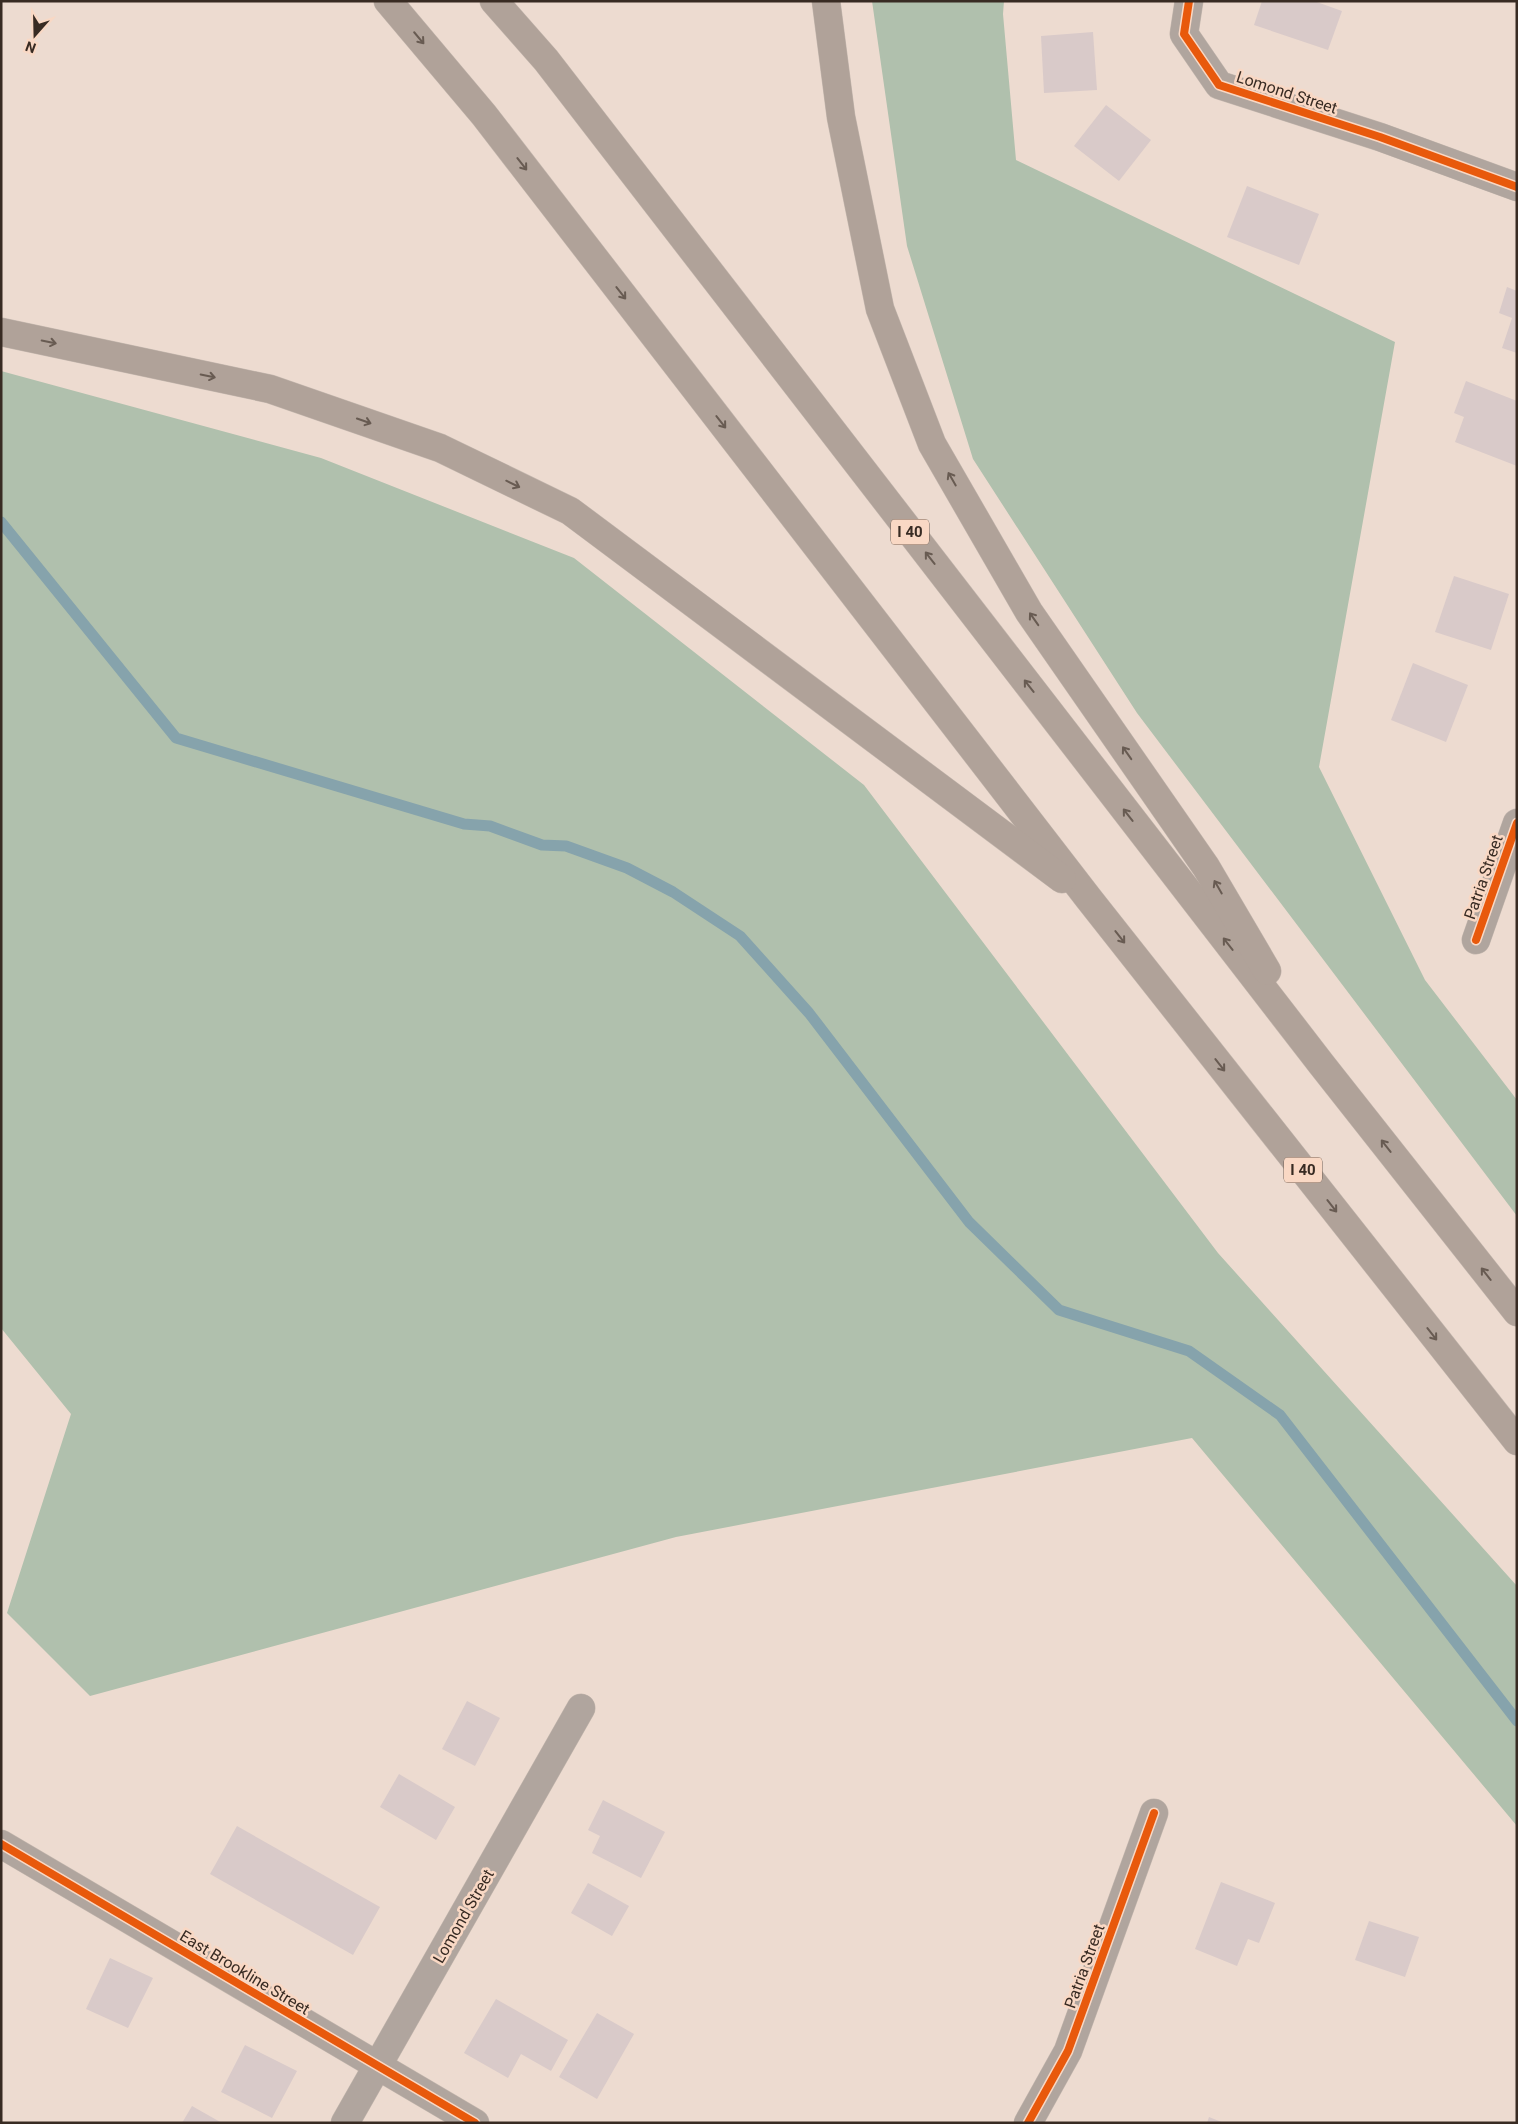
<svg xmlns="http://www.w3.org/2000/svg" width="1518" height="2124" viewBox="0 0 1518 2124" font-family="Roboto,sans-serif">
<style>
.forest{fill:#b0c0ad}
.lines{fill:none;stroke-linecap:round;stroke-linejoin:round}
.stream{stroke:#86a3ac;stroke-width:11}
.building{fill:#d9cac9}
.minor-casing{stroke:#c6b9b0;stroke-width:29}
.motorway-casing{stroke:#c6b9b0;stroke-width:29}
.minor{stroke:#b0a59e;stroke-width:28}
.motorway{stroke:#b0a299;stroke-width:28}
.cycleway-casing{stroke:#f9d8c4;stroke-width:11}
.cycleway{stroke:#e8590c;stroke-width:8}
.oneway{stroke:#685b52}
.labels{text-anchor:middle;stroke-width:5;stroke-linejoin:round;paint-order:stroke}
.shield{fill:#f9d8c4;stroke:#725f53;stroke-width:1}
.shield-label{font-size:15px;font-weight:bold;fill:#382b23}
.street-label{font-size:16px;fill:#382b23;stroke:#f9d8c4}
</style>
<rect width="100%" height="100%" fill="#eddbd0"/>
<g class="forest">
<path d="M872,1H1004L1003,14L1016,160L1395,342L1319,767L1425,980L1517,1100V1216L1137,713L973,459L907,246Z"/>
<path d="M1,371L321,458L574,558L864,785L1218,1253L1517,1586V1826L1192,1438L676,1537L90,1696L7,1613L71,1414L1,1328Z"/>
</g>
<g class="lines">
<path class="stream" d="M1,522L176,738L464,824L490,826L542,845L566,846L627,868L673,892L740,936L809,1013L969,1222L1059,1310L1189,1351L1280,1415L1517,1721"/>
</g>
<g class="building">
<path d="M1262,1H1314L1342,11L1328,50L1254,25Z"/>
<path d="M1093,32L1097,90L1044,93L1041,36Z"/>
<path d="M1106,105L1151,140L1119,181L1074,146Z"/>
<path d="M1247,186L1319,214L1299,265L1227,237Z"/>
<path d="M1507,287L1517,291V353L1502,348L1512,318L1499,313Z"/>
<path d="M1466,381L1517,401V466L1455,442L1464,417L1454,413Z"/>
<path d="M1454,576L1509,594L1491,650L1435,632Z"/>
<path d="M1413,663L1468,685L1446,742L1391,720Z"/>
<path d="M467,1701L500,1718L475,1766L442,1749Z"/>
<path d="M399,1774L455,1807L436,1840L380,1807Z"/>
<path d="M603,1800L665,1832L641,1878L592,1853L600,1836L588,1830Z"/>
<path d="M237,1826L380,1907L353,1955L210,1874Z"/>
<path d="M1221,1882L1275,1903L1259,1943L1248,1939L1237,1966L1195,1949Z"/>
<path d="M588,1883L629,1906L612,1936L571,1913Z"/>
<path d="M1369,1921L1419,1937L1405,1977L1355,1960Z"/>
<path d="M110,1958L153,1978L128,2028L86,2009Z"/>
<path d="M496,1999L568,2040L551,2071L521,2054L508,2078L464,2053Z"/>
<path d="M597,2013L634,2034L597,2099L559,2077Z"/>
<path d="M245,2045L297,2071L272,2118L221,2092Z"/>
<path d="M192,2106L222,2123H182Z"/>
<path d="M1209,2117L1224,2123H1207Z"/>
</g>
<g class="lines">
<g class="minor-casing">
<g id="minor">
<path d="M1189,1L1184,34L1219,85L1380,137L1517,187"/>
<path d="M1476,940L1517,823"/>
<path d="M1,1844L475,2123"/>
<path d="M345,2123L581,1708"/>
<path d="M1028,2123L1068,2051L1154,1813"/>
</g>
</g>
<g class="motorway-casing">
<g id="motorway">
<path d="M388,1L484,115L1089,899L1517,1441"/>
<path d="M494,1L546,60L1322,1065L1517,1312"/>
<path d="M826,1L841,117L880,309L932,444L1029,612L1206,867L1267,971"/>
<path d="M1,332L270,389L440,448L570,511L1062,879"/>
</g>
</g>
<use href="#minor" class="minor"/>
<use href="#motorway" class="motorway"/>
<g class="cycleway-casing">
<g id="cycleway">
<path d="M1189,1L1184,34L1219,85L1380,137L1517,187"/>
<path d="M1476,940L1517,823"/>
<path d="M1,1844L475,2123"/>
<path d="M1028,2123L1068,2051L1154,1813"/>
</g>
</g>
<use href="#cycleway" class="cycleway"/>
</g>
<defs><path id="oneway-shaft" d="M-6 0H5M1.5-3L5.5 0L1.5 3" fill="none" stroke-width="1.6" stroke-linecap="round" stroke-linejoin="round" transform="scale(1.25)"/></defs>
<g class="oneway">
<use href="#oneway-shaft" transform="translate(419 38) rotate(50)"/>
<use href="#oneway-shaft" transform="translate(522 164) rotate(52)"/>
<use href="#oneway-shaft" transform="translate(621 293) rotate(52)"/>
<use href="#oneway-shaft" transform="translate(49 342) rotate(12)"/>
<use href="#oneway-shaft" transform="translate(208 376) rotate(12)"/>
<use href="#oneway-shaft" transform="translate(364 421) rotate(19)"/>
<use href="#oneway-shaft" transform="translate(721 422) rotate(52)"/>
<use href="#oneway-shaft" transform="translate(952 479) rotate(-120)"/>
<use href="#oneway-shaft" transform="translate(513 484) rotate(26)"/>
<use href="#oneway-shaft" transform="translate(930 558) rotate(-128)"/>
<use href="#oneway-shaft" transform="translate(1034 619) rotate(-125)"/>
<use href="#oneway-shaft" transform="translate(1029 686) rotate(-128)"/>
<use href="#oneway-shaft" transform="translate(1127 753) rotate(-125)"/>
<use href="#oneway-shaft" transform="translate(1128 815) rotate(-128)"/>
<use href="#oneway-shaft" transform="translate(1218 887) rotate(-120)"/>
<use href="#oneway-shaft" transform="translate(1120 937) rotate(52)"/>
<use href="#oneway-shaft" transform="translate(1228 944) rotate(-128)"/>
<use href="#oneway-shaft" transform="translate(1220 1065) rotate(52)"/>
<use href="#oneway-shaft" transform="translate(1386 1146) rotate(-128)"/>
<use href="#oneway-shaft" transform="translate(1332 1206) rotate(52)"/>
<use href="#oneway-shaft" transform="translate(1486 1274) rotate(-128)"/>
<use href="#oneway-shaft" transform="translate(1432 1334) rotate(52)"/>
</g>
<g class="labels">
<g class="shield">
<rect x="891" y="519.5" width="38" height="25" rx="4"/>
<rect x="1284" y="1157.5" width="38" height="25" rx="4"/>
</g>
<g class="shield-label">
<text x="910" y="537">I 40</text>
<text x="1303" y="1175">I 40</text>
</g>
<g class="street-label">
<text transform="translate(1287 92) rotate(18)" y="6">Lomond Street</text>
<text transform="translate(1483 877) rotate(-71)" y="6">Patria Street</text>
<text transform="translate(463 1916) rotate(-60)" y="6">Lomond Street</text>
<text transform="translate(1084 1966) rotate(-70)" y="6">Patria Street</text>
<text transform="translate(245 1972) rotate(31)" y="6">East Brookline Street</text>
</g>
</g>
<rect width="1518" height="2124" fill="none" stroke="#382b23" stroke-width="5"/>
<g transform="translate(35 35) rotate(200)" stroke="#f9d8c4" stroke-width="4" paint-order="stroke">
<path d="M0-4L9 19L0 12L-9 19Z" fill="#382b23"/>
<text y="-8" font-size="14" font-weight="bold" text-anchor="middle" fill="#382b23">N</text>
</g>
</svg>
